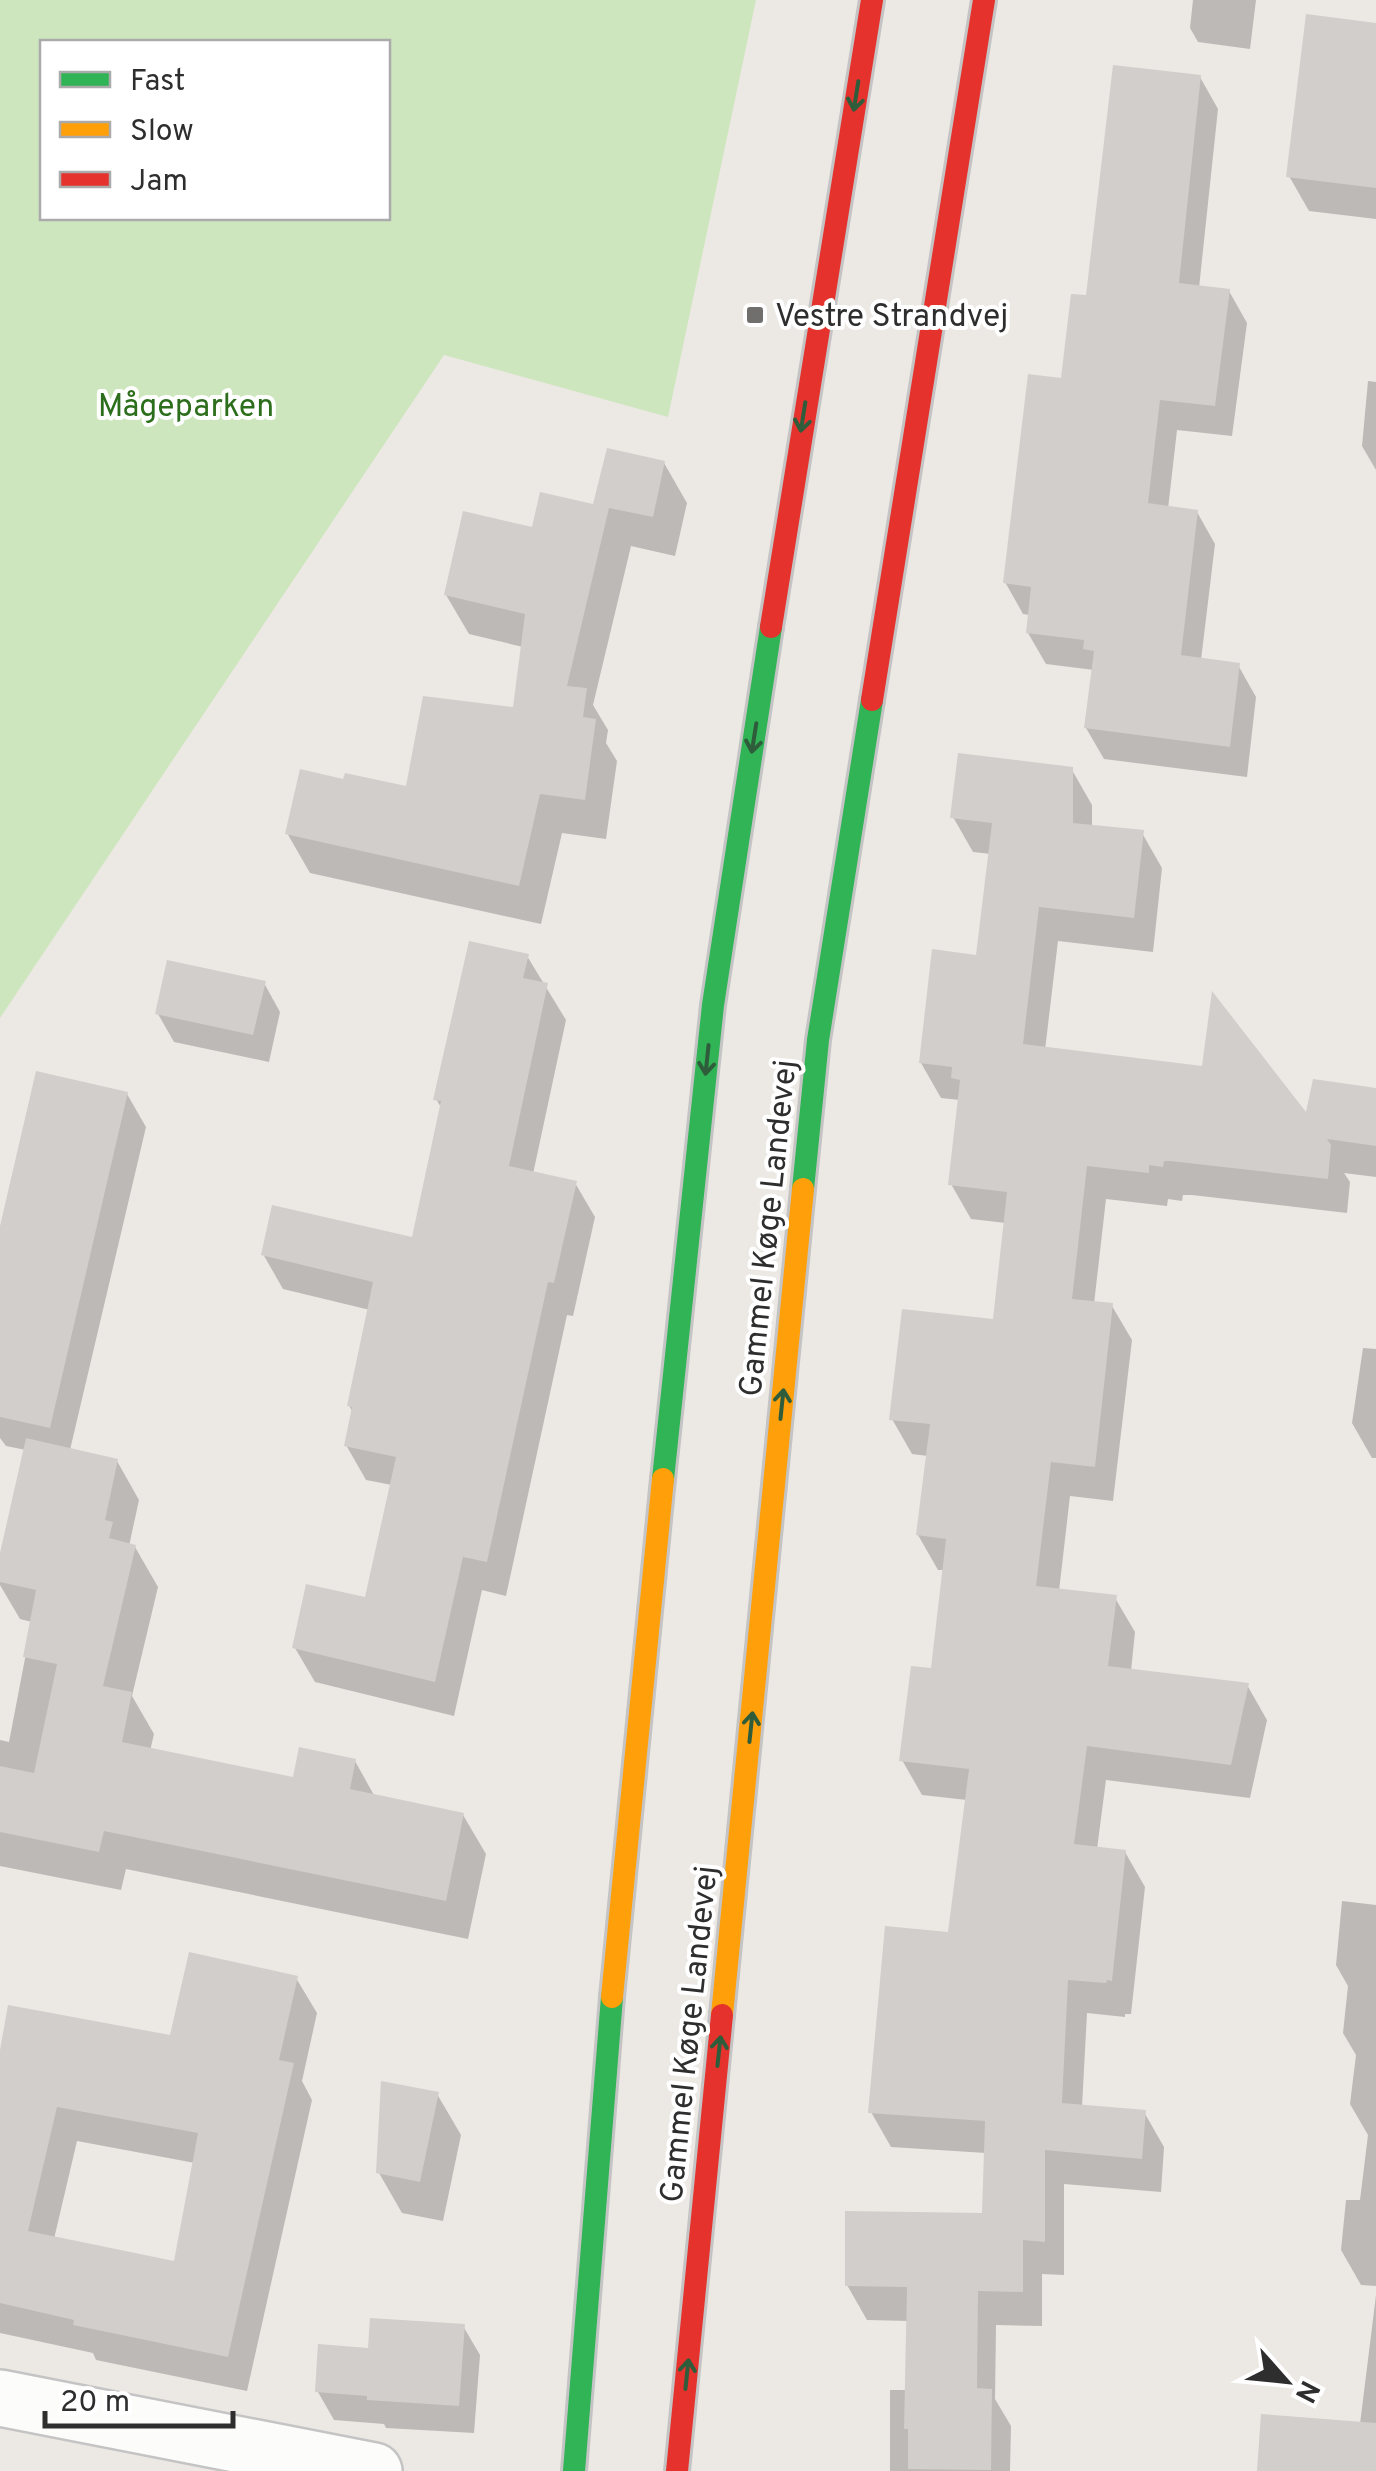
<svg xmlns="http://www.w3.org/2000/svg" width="1376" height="2471" viewBox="0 0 1376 2471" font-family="Overpass,sans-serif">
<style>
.green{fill:#cee6be;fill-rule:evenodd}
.shadow{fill:#0003;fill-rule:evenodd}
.building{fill:#d1cecb;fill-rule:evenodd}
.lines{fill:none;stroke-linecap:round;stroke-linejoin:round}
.street-casing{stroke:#c5c4c5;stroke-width:60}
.fast-casing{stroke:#c5c4c5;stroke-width:28}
.slow-casing{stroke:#c5c4c5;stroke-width:28}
.jam-casing{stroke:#c5c4c5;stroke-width:28}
.street{stroke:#fcfcfb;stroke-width:55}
.fast{stroke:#30b455;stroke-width:22}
.slow{stroke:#ff9f0a;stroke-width:22}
.jam{stroke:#e5322d;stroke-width:22}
.oneway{stroke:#2f5d3c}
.poi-dot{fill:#706f6e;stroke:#fff;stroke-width:4}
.labels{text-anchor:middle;stroke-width:8;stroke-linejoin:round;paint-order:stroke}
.poi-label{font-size:32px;fill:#2e2e2e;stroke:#fff;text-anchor:start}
.park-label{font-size:32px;fill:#2c6e1b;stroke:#fff}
.street-label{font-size:32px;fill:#2e2e2e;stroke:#fff}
</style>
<rect width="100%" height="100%" fill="#ece8e4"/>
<path class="green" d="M0,0H756L668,417L444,355L0,1018ZM388,42V218H42V42Z"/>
<g class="shadow">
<path d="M1193,0H1256L1250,49L1198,42L1190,28Z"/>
<path d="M1376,25V219L1309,211L1289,176Z"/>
<path d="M1200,77L1218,109L1199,288L1229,291L1247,323L1232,436L1177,430L1168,509L1197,512L1215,544L1201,660L1238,665L1256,697L1247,777L1104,759L1086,728L1094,670L1046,664L1028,633L1030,615L1023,614L1005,582L1088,298Z"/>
<path d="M1368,381L1376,382V470L1362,446Z"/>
<path d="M664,463L687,503L675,556L631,546L593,705L608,730L606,743L617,761L606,839L562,833L541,924L310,873L287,833L345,782L408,789L515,710L523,647L469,634L446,595L534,530L595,507Z"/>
<path d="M1072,770L1092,805V827L1142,833L1162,868L1153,952L1058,941L1045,1050L1307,1118L1376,1090V1177L1344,1173L1350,1182L1347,1213L1192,1195H1183L1182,1201L1168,1199L1167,1206L1106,1199L1094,1304L1112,1306L1132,1340L1113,1501L1070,1496L1059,1591L1115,1598L1135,1632L1131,1671L1247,1685L1267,1720L1250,1798L1106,1780L1097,1849L1125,1852L1145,1887L1131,2014H1125V2017L1087,2013L1082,2107L1144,2112L1164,2147L1161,2192L1064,2184V2275L1042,2274V2326L996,2325L995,2399L1011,2426L1010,2471H890V2390H908L909,2321L867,2320L847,2285L985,2215L986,2153L891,2147L871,2112L951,1935L967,1800L922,1795L902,1760L933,1671L945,1570H938L918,1535L928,1456L912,1454L892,1419L995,1322L1006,1223L971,1219L951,1184L960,1100L941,1098L921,1063L979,957L991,854L973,852L953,817Z"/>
<path d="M527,956L566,1020L533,1174L575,1183L595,1217L573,1316L567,1315L506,1596L482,1590L454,1716L315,1682L295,1648L367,1600L392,1485L366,1480L346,1445L353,1413L349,1405L370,1310L283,1289L263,1254L414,1240L442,1109L436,1099Z"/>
<path d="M264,983L280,1012L269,1062L174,1042L158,1014Z"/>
<path d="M127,1094L146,1127L70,1450L117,1461L139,1500L129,1546L135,1547L158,1587L132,1696L154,1734L150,1751L295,1780L355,1761L375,1797L463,1815L486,1854L468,1939L126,1869L121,1890L0,1866V1740L9,1742L32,1622L20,1619L0,1585V1566L26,1450L6,1446L0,1438V1237Z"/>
<path d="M1363,1348L1376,1349V1458H1372L1352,1423Z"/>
<path d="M1342,1901L1376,1905V2286L1361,2285L1341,2250L1346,2200H1360L1368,2135L1350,2104L1356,2055L1343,2033L1348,1986L1336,1965Z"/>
<path d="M296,1978L317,2013L302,2081L312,2100L247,2391L96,2360L93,2353L0,2333V2064L172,2038ZM77,2141L195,2163L176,2264L54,2239Z"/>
<path d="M437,2094L461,2135L443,2221L402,2213L379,2173Z"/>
<path d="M1376,2295V2471H1260L1360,2424Z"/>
<path d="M463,2326L480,2355L474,2433L386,2428L384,2424L334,2420L318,2392L371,2351Z"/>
</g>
<g class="building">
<path d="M1306,14L1376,23V188L1286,177Z"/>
<path d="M1113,65L1201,75L1179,283L1230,289L1215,406L1160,400L1148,503L1198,510L1181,655L1240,663L1230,747L1084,728L1094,651L1083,649L1084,640L1026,633L1031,587L1003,583L1028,374L1061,378L1071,294L1086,295Z"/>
<path d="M607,448L665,461L653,517L609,508L567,686L587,688L583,717L596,719L585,800L540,794L519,886L285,834L300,769L343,779L345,773L406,786L423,696L513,707L525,614L444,595L463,511L532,527L540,492L593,504Z"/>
<path d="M958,753L1073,767V823L1144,830L1134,918L1039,907L1023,1044L1202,1066L1212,991L1306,1112L1313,1079L1376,1088V1146L1327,1139L1331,1145L1328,1179L1170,1161H1164L1163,1167L1149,1165V1173L1087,1166L1072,1299L1113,1303L1095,1467L1051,1462L1036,1586L1117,1595L1108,1666L1249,1683L1231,1765L1087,1746L1074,1844L1126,1850L1112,1981L1107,1980L1106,1983L1068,1980L1062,2103L1146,2110L1142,2159L1045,2150V2242L1023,2240V2292L978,2291L977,2388L992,2389L991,2470L908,2469V2429H904L907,2287L845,2286V2211L982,2213L985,2121L868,2113L885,1926L948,1932L969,1769L899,1761L911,1666L931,1668L946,1539L916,1535L930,1424L889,1420L902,1309L993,1319L1007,1192L948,1185L960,1080L951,1078L952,1067L919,1063L932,949L976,955L992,823L950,818Z"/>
<path d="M469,941L529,954L523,978L548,983L509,1166L577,1181L554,1283L548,1282L487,1562L463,1557L435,1682L292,1648L306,1584L365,1597L396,1457L344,1446L352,1407L347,1406L373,1282L261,1255L272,1205L412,1237L441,1101L433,1100Z"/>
<path d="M167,960L266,981L253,1035L155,1014Z"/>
<path d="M36,1071L128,1092L50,1428L0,1417V1226Z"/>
<path d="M26,1438L118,1459L105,1520L113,1522L109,1538L136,1545L103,1686L132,1692L122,1742L293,1777L299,1747L356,1759L350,1789L464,1813L446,1901L104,1831L99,1852L0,1832V1766L34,1773L57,1664L23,1657L36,1590L0,1582V1553Z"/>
<path d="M189,1952L298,1976L279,2060L294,2063L228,2357L73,2325L74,2320L0,2303V2050L8,2005L170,2035ZM57,2107L198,2133L174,2261L28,2231Z"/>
<path d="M381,2081L439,2092L420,2182L376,2173Z"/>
<path d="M370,2318L465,2324L459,2406L367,2400V2396L315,2392L318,2344L368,2348Z"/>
<path d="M1261,2414L1376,2423V2471H1257Z"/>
</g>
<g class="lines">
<g class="street-casing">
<path id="street" d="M0,2398L374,2471"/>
</g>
<g class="fast-casing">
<g id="fast">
<path d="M803,1189L818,1040L872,700"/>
<path d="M663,1479L713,1005L771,627"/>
<path d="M574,2471L612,1997"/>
</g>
</g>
<g class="slow-casing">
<g id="slow">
<path d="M612,1997L663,1479"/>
<path d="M722,2015L803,1189"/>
</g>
</g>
<g class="jam-casing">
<g id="jam">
<path d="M771,627L872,0"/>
<path d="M872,700L984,0"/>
<path d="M677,2471L722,2015"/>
</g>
</g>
<use href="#street" class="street"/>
<use href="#fast" class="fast"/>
<use href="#slow" class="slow"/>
<use href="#jam" class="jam"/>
</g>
<defs><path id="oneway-shaft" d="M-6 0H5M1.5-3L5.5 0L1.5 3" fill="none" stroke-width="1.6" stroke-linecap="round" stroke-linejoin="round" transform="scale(2.5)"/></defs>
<g class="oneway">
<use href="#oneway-shaft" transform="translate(856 96) rotate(99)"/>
<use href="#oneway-shaft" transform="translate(803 417) rotate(99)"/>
<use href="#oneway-shaft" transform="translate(754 738) rotate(99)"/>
<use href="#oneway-shaft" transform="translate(707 1060) rotate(96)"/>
<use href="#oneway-shaft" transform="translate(782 1404) rotate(-84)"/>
<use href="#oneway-shaft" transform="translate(751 1727) rotate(-84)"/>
<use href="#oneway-shaft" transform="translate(719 2051) rotate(-84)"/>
<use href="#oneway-shaft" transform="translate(687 2374) rotate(-84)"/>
</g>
<rect class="poi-dot" x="745" y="305" width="20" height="20" rx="5"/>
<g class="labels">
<g class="poi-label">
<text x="775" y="326">Vestre Strandvej</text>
</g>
<g class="park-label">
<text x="186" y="416">Mågeparken</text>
</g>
<g class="street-label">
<text transform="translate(767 1228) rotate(-84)" y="11">Gammel Køge Landevej</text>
<text transform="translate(688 2034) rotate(-84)" y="11">Gammel Køge Landevej</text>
</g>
</g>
<rect x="40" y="40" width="350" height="180" fill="#ffffff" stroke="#ababab" stroke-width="2.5"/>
<rect x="60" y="72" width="50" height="15" fill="#30b455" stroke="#ababab" stroke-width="2.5"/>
<text x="130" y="90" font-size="30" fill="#2e2e2e">Fast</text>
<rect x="60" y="122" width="50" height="15" fill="#ff9f0a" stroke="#ababab" stroke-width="2.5"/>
<text x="130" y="140" font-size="30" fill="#2e2e2e">Slow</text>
<rect x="60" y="172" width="50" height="15" fill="#e5322d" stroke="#ababab" stroke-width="2.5"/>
<text x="130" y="190" font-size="30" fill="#2e2e2e">Jam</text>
<g transform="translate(1286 2381) rotate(117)" stroke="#ffffff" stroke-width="8" paint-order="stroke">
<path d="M0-8L18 38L0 25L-18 38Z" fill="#2e2e2e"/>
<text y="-15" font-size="28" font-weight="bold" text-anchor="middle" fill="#2e2e2e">N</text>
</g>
<path d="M45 2411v15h188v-15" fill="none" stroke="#2e2e2e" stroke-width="5"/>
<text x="60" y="2411" font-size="30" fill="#2e2e2e" stroke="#ffffff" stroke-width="8" paint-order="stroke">20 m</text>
</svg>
